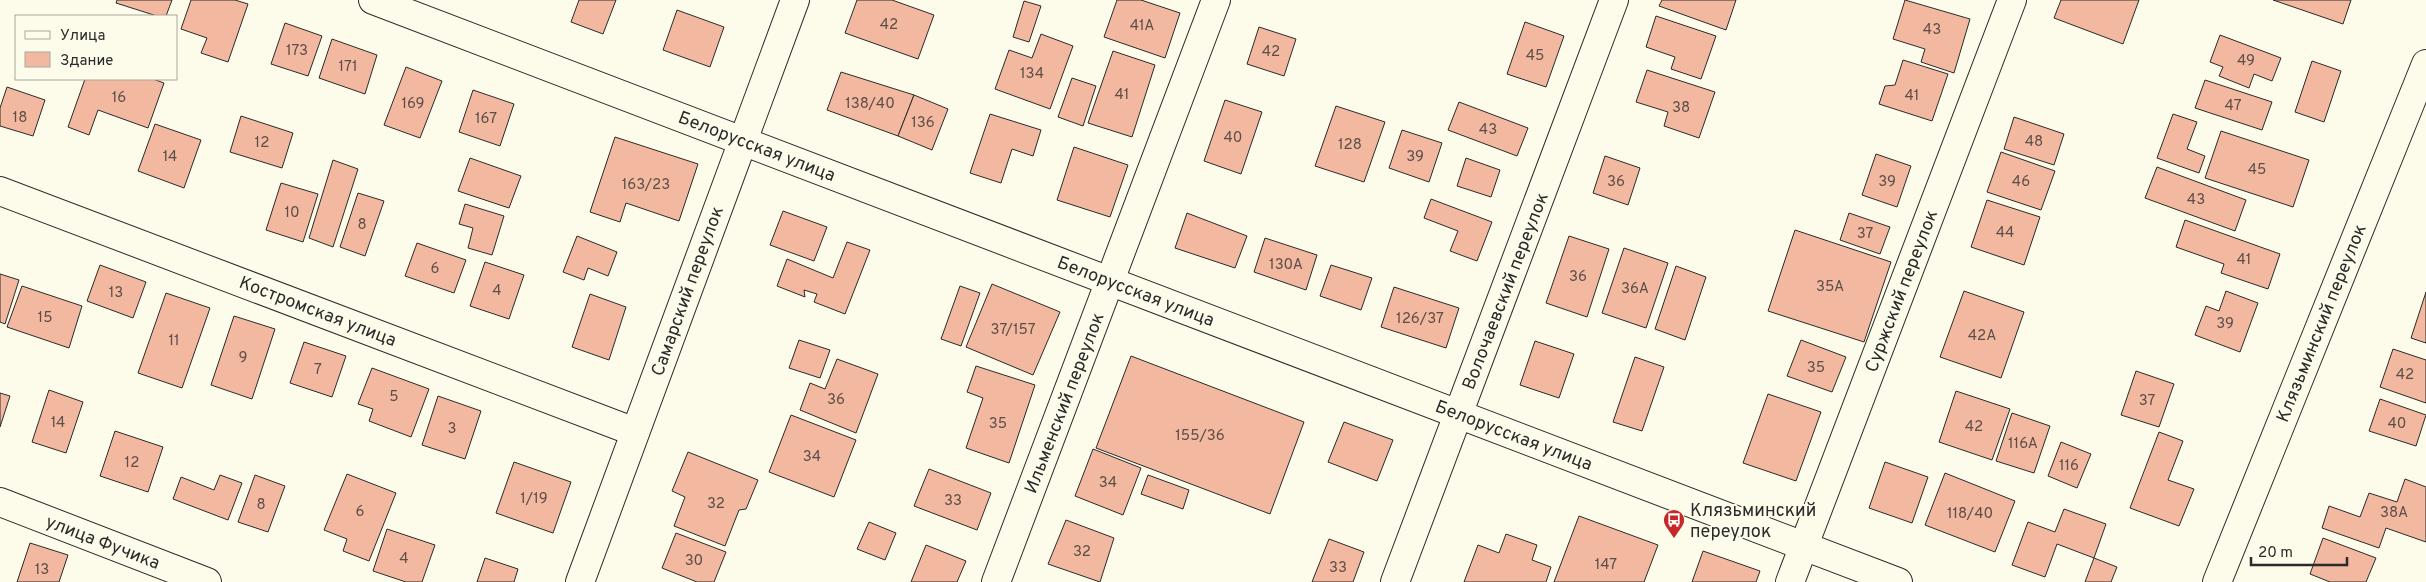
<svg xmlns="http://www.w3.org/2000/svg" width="2426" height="582" viewBox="0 0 2426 582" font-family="Overpass,sans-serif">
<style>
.building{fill:#f2b8a0;stroke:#2b2b2b}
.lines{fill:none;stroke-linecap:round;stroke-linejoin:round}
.minor-casing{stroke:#2b2b2b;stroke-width:30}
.major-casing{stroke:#2b2b2b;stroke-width:30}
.minor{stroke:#fdfbea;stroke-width:28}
.major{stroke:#fdfbea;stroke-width:28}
.labels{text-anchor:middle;stroke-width:4;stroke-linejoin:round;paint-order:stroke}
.number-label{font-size:15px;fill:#5d4e48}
.street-label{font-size:18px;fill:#2b2b2b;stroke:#fdfbea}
.poi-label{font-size:18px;fill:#2b2b2b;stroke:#fdfbea;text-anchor:start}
</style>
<rect width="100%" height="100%" fill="#fdfbea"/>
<g class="building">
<path d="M117,0H172L166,16H157L116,3Z"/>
<path d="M191,0H235L248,4L228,62L201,53L207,38L181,29Z"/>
<path d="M579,0H616L603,34L571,22Z"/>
<path d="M857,0H892L934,15L918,59L845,33Z"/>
<path d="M1117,0H1141L1180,13L1165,58L1104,37Z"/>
<path d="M1662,0H1736L1726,30L1659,6Z"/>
<path d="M1905,0L1970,19L1954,73L1921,62L1925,49L1893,39Z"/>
<path d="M2061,0H2139L2123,44L2054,18Z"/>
<path d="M2273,0H2351L2343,24Z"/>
<path d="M1024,1L1041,6L1029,42L1013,37Z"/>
<path d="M677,10L724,27L710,67L663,50Z"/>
<path d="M1656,16L1716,36L1701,79L1671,69L1675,57L1646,47Z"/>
<path d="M1525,22L1564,36L1546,87L1507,74Z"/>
<path d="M285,23L322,36L308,76L271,64Z"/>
<path d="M1259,27L1296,39L1284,76L1247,64Z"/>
<path d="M1041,34L1073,46L1050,109L995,89L1009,50L1032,58Z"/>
<path d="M2220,35L2281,58L2272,81L2254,74L2249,88L2219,76L2223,67L2210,62Z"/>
<path d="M332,39L377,55L365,94L319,78Z"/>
<path d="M1113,51L1155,65L1132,137L1088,123Z"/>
<path d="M1903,60L1948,74L1932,121L1879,104L1885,86L1895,85Z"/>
<path d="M2312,61L2341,71L2324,122L2295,112Z"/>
<path d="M406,67L442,81L420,138L384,125Z"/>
<path d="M1647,70L1715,92L1699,138L1664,126L1668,112L1636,102Z"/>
<path d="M841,72L914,95L898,136L827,110Z"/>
<path d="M1072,78L1096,86L1083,126L1058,117Z"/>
<path d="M85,79H153L164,83L148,128L98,110L89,135L68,127Z"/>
<path d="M2205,80L2272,102L2262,130L2195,108Z"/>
<path d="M7,87L45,100L33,136L0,126V108Z"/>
<path d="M473,90L514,104L500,146L459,132Z"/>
<path d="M914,95L948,109L932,150L898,136Z"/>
<path d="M1225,100L1262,112L1241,174L1204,161Z"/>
<path d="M1459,102L1528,128L1517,156L1448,130Z"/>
<path d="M1336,106L1385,122L1364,182L1315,166Z"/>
<path d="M990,114L1041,130L1033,156L1012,149L1001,183L970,173Z"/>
<path d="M2173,114L2197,122L2187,149L2205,156L2199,173L2157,158Z"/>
<path d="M241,116L293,133L282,168L230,152Z"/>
<path d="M2014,117L2064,134L2054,165L2004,149Z"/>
<path d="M155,124L201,140L184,188L138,171Z"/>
<path d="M1402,130L1442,143L1429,182L1389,168Z"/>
<path d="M2221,131L2309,160L2293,207L2205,178Z"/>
<path d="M615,137L698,164L679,221L626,203L620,222L590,212Z"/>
<path d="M1074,147L1128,165L1110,217L1057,200Z"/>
<path d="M2001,152L2055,171L2041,210L1987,192Z"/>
<path d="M1876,154L1911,166L1897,207L1862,195Z"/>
<path d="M1605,156L1640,168L1628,205L1593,193Z"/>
<path d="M470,158L521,176L509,208L458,191Z"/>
<path d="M1466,158L1500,170L1491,197L1457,186Z"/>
<path d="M333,160L358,169L333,247L309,238Z"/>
<path d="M2157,167L2246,200L2235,231L2145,198Z"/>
<path d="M281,183L318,194L303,242L266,230Z"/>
<path d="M358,193L384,201L365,256L340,247Z"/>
<path d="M1431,199L1492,222L1477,261L1450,251L1458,231L1424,218Z"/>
<path d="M1987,200L2040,217L2024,265L1971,247Z"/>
<path d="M465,204L504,216L492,255L468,248L473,228L459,224Z"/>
<path d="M783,211L827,227L814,261L770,245Z"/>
<path d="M1187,213L1247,236L1235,268L1175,248Z"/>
<path d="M1849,213L1890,227L1880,254L1840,240Z"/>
<path d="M2185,220L2280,254L2268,289L2221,273L2224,264L2176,247Z"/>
<path d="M1795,230L1891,262L1864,342L1768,311Z"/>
<path d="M577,236L617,252L608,276L588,268L584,280L563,272Z"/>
<path d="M1569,236L1609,249L1587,317L1546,303Z"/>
<path d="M1265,238L1317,255L1306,290L1254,272Z"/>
<path d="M847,242L870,250L845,314L814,302L817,294L804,290L805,297L777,286L787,259L833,278Z"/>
<path d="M417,243L466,260L454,293L405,276Z"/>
<path d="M1624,248L1668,263L1646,328L1602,313Z"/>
<path d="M485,262L524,275L509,319L470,306Z"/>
<path d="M100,265L146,282L133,318L87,301Z"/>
<path d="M1331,265L1372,278L1361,310L1320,296Z"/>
<path d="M1676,266L1706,277L1685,340L1655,329Z"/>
<path d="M0,274L19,280L5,324L0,322Z"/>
<path d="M992,284L1060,312L1033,375L966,347Z"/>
<path d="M22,286L82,306L69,348L7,327Z"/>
<path d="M960,286L980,293L961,346L941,339Z"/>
<path d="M1394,287L1459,308L1446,348L1381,327Z"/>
<path d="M1964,291L2024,312L2001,378L1940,357Z"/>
<path d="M2226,291L2258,303L2240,352L2195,335L2206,306L2219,311Z"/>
<path d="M2426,292V343L2411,338Z"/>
<path d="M166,293L210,308L182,388L138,373Z"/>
<path d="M590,294L626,307L609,360L572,347Z"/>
<path d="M234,316L275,329L252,399L211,385Z"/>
<path d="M799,340L830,350L820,378L789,368Z"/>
<path d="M1801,340L1846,357L1832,392L1787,376Z"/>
<path d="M1535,341L1574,354L1559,398L1520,385Z"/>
<path d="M304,342L346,356L332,397L290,383Z"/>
<path d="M2393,349L2426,360V403L2380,387Z"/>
<path d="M1131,356L1304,422L1270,514L1096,448Z"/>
<path d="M1635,357L1664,367L1642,431L1613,422Z"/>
<path d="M837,359L878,374L856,433L800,410L810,383L825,389Z"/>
<path d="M976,366L1035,385L1009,463L966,448L983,398L967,392Z"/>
<path d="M372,368L429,389L411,437L369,421L373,409L358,404Z"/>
<path d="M2136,371L2174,384L2159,427L2121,415Z"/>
<path d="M49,390L83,402L66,453L32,442Z"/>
<path d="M1956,391L2010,409L1992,460L1939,442Z"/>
<path d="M0,393L10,396L0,427Z"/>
<path d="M1768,394L1821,412L1796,481L1743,463Z"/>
<path d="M438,396L481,411L465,459L422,445Z"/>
<path d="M2380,399L2426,415L2416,446L2369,431Z"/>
<path d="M2012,413L2050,426L2034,473L1996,461Z"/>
<path d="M791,415L856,440L834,497L769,472Z"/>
<path d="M1344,422L1393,440L1377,481L1328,462Z"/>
<path d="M115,431L163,447L148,492L100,476Z"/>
<path d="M2159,432L2183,441L2168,480L2194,489L2179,526L2130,508Z"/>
<path d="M2061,442L2091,454L2077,488L2048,476Z"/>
<path d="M1093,449L1141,468L1123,515L1075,496Z"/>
<path d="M688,452L758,480L746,509L739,510L725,546L674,526L685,497L672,491Z"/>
<path d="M514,462L571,482L553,533L496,513Z"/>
<path d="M1885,462L1928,477L1912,523L1869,508Z"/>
<path d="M929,469L991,493L977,530L914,506Z"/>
<path d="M1945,473L2015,501L1995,552L1925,525Z"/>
<path d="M347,474L396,493L369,561L343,551L347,539L324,530Z"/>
<path d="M220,475L242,483L228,520L173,499L181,477L214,490Z"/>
<path d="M255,475L285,486L268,532L238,522Z"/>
<path d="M1148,475L1189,490L1183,509L1141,494Z"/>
<path d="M2405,479L2426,487V542L2386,528L2379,548L2322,528L2329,506L2360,517L2369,493L2397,502Z"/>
<path d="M2064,509L2106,524L2094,558L2057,544L2045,577L2012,565L2028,522L2055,532Z"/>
<path d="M1579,516L1658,545L1644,582H1554Z"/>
<path d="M1066,520L1114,538L1100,582L1048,564Z"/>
<path d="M869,522L896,533L885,560L857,549Z"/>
<path d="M387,529L435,545L422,582H406L373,571Z"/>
<path d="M676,533L726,552L714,582H697L662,568Z"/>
<path d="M1506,534L1537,545L1532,560L1551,567L1546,582H1464L1478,545L1499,553Z"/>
<path d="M2323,538L2376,558L2366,582H2330L2310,574Z"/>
<path d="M1329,539L1364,552L1353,582H1312Z"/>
<path d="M30,543L68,555L59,582H17Z"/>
<path d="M926,545L966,561L957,582H911Z"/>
<path d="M1703,551L1760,571L1756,582H1692Z"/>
<path d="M485,558L518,569L514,582H477Z"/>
<path d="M2094,558L2117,567L2111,582H2085Z"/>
</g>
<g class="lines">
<g class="minor-casing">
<g id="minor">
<path d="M0,191L635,432"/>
<path d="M0,502L207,582"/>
<path d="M580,582L795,0"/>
<path d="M996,582L1216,0"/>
<path d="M1395,582L1614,0"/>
<path d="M1790,582L2012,0"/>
<path d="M2217,582L2426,64"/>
</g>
</g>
<g class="major-casing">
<path id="major" d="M373,0L1898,582"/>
</g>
<use href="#minor" class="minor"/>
<use href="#major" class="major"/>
</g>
<defs>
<g id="bus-pin" transform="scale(1.125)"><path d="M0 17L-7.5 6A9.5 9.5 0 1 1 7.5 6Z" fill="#c62828" stroke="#fdfbea"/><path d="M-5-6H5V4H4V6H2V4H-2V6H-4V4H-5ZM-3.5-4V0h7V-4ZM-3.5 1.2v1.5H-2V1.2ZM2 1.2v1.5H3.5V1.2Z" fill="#fff"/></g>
</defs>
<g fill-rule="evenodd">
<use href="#bus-pin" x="1674" y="520"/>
</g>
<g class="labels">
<g class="number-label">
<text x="889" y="29">42</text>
<text x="1142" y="30">41А</text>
<text x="1932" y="34">43</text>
<text x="297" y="55">173</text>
<text x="1271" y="56">42</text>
<text x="1535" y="60">45</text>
<text x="2246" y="65">49</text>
<text x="348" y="71">171</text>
<text x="1032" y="78">134</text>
<text x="1122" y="99">41</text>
<text x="1912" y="100">41</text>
<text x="119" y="102">16</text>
<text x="413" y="108">169</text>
<text x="870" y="108">138/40</text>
<text x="2233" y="110">47</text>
<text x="1681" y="112">38</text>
<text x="20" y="122">18</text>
<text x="486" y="123">167</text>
<text x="923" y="127">136</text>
<text x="1488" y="134">43</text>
<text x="1233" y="142">40</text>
<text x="2034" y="146">48</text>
<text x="262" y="147">12</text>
<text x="1350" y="149">128</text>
<text x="170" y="161">14</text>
<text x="1415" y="161">39</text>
<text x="2257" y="174">45</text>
<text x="1616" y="186">36</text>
<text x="1887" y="186">39</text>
<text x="2021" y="186">46</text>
<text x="646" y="189">163/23</text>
<text x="2196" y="204">43</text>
<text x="292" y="217">10</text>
<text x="362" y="229">8</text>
<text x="2005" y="237">44</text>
<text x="1865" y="238">37</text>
<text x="2244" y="264">41</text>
<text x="1286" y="269">130А</text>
<text x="435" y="273">6</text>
<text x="1578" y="281">36</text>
<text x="1830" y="291">35А</text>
<text x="1635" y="293">36А</text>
<text x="497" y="295">4</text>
<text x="116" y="297">13</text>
<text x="45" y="322">15</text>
<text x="1420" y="323">126/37</text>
<text x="2225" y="328">39</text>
<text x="1013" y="334">37/157</text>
<text x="1982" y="340">42А</text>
<text x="174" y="345">11</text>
<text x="243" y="362">9</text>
<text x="1816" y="372">35</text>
<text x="318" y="374">7</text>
<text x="2405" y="379">42</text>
<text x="394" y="401">5</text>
<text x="836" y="404">36</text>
<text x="2147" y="405">37</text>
<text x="58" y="427">14</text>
<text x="998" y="428">35</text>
<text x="2397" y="428">40</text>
<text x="1974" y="431">42</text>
<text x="452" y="433">3</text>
<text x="1200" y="440">155/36</text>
<text x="2023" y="448">116А</text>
<text x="812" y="461">34</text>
<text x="132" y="467">12</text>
<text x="2069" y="470">116</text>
<text x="1108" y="487">34</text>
<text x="534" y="503">1/19</text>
<text x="953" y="505">33</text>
<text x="716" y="508">32</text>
<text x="261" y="509">8</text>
<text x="360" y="516">6</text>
<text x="2394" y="517">38А</text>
<text x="1970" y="518">118/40</text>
<text x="1082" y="556">32</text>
<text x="404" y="563">4</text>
<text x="694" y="565">30</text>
<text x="1606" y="569">147</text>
<text x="1338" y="572">33</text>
<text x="42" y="574">13</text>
</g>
<g class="street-label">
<text transform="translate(757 146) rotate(21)" y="6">Белорусская улица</text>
<text transform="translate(687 291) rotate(-70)" y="6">Самарский переулок</text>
<text transform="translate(1136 291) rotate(21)" y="6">Белорусская улица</text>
<text transform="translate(1505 291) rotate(-69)" y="6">Волочаевский переулок</text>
<text transform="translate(1901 291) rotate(-69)" y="6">Суржский переулок</text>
<text transform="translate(318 311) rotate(21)" y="6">Костромская улица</text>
<text transform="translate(2321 323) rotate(-68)" y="6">Клязьминский переулок</text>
<text transform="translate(1064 403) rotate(-69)" y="6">Ильменский переулок</text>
<text transform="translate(1514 435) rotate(21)" y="6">Белорусская улица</text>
<text transform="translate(103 542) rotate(21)" y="6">улица Фучика</text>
</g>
<g class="poi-label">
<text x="1690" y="516">Клязьминский<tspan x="1690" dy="21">переулок</tspan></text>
</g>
</g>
<rect x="15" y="15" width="162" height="65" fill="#fdfbea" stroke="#a9a89e"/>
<rect x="25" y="31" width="25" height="8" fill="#fdfbea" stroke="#a9a89e"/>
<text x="60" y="40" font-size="15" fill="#2b2b2b">Улица</text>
<rect x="25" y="52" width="25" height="15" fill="#f2b8a0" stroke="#a9a89e"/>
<text x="60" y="65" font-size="15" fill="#2b2b2b">Здание</text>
<path d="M2251 557v8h96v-8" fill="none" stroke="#2b2b2b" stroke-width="2.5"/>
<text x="2258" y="557" font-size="15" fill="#2b2b2b" stroke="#fdfbea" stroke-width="4" paint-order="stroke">20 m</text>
</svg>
